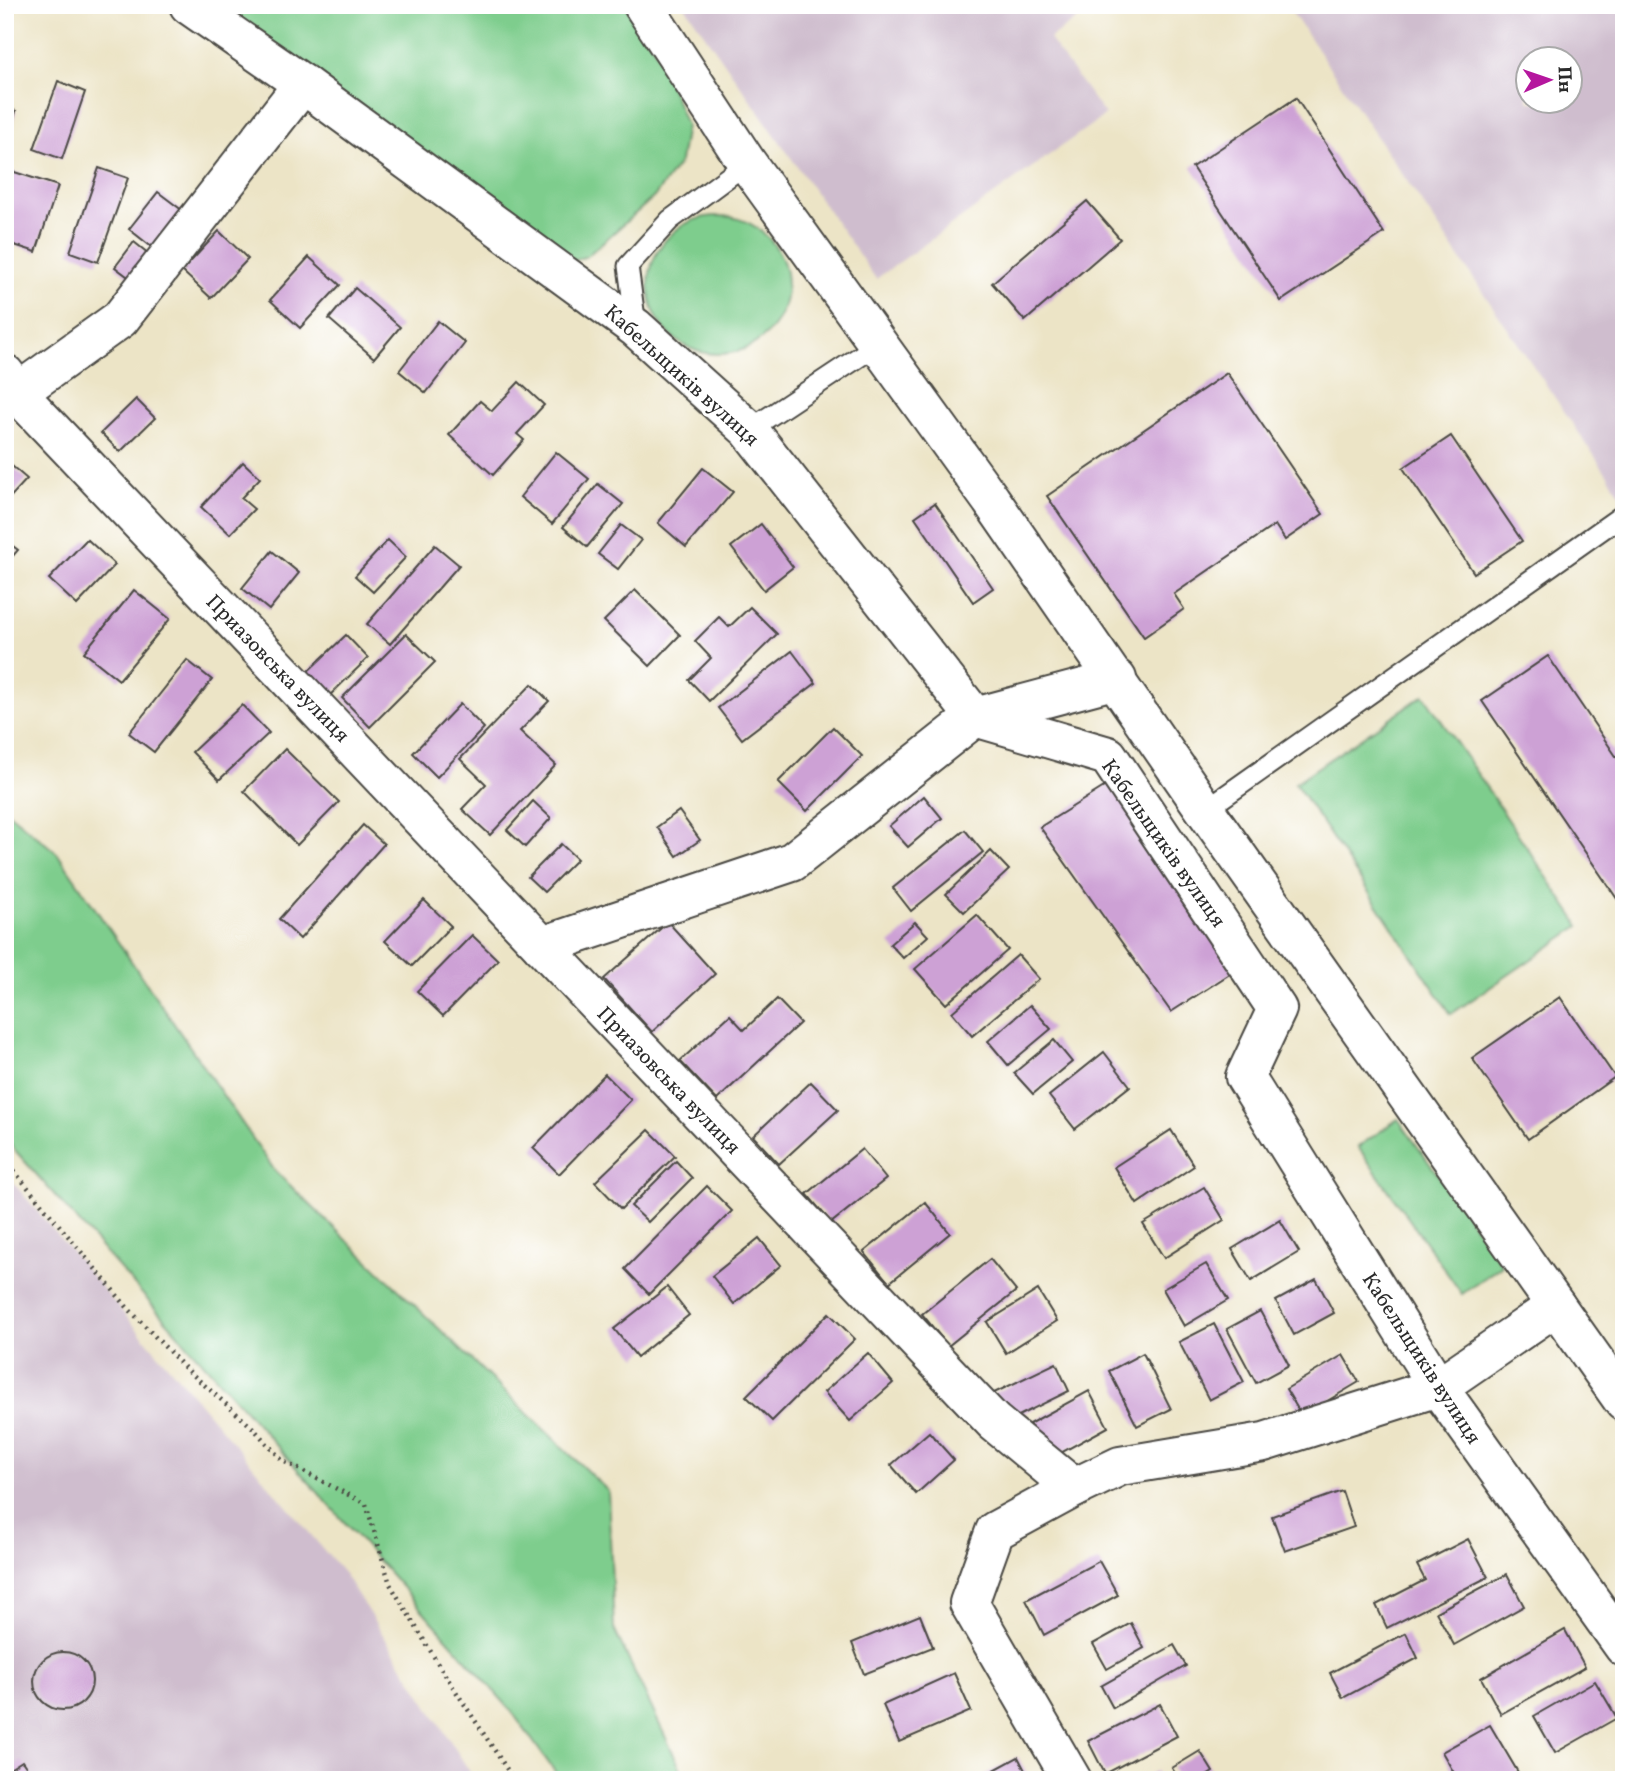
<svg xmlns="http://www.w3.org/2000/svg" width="1629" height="1785" viewBox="0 0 1629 1785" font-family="Vollkorn,serif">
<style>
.industrial{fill:#cfbdce;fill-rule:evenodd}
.green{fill:#7ecd8d;stroke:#547c5c;stroke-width:2}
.building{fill:#cda1d5}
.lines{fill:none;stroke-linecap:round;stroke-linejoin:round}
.service-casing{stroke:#484742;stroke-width:23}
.minor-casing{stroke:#484742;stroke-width:42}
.tertiary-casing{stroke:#484742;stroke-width:42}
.path{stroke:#484742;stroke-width:4.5;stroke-dasharray:2 5;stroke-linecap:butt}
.service{stroke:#fff;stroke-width:19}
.minor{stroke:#fff;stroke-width:38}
.tertiary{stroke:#fff;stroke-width:38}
.labels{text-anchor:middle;stroke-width:6;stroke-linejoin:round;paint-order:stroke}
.street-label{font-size:21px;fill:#2b2b2b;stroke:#fff}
</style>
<rect width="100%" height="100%" fill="#fff"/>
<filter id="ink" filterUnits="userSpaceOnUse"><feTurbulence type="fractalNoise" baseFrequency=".0143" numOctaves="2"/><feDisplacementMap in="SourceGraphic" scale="14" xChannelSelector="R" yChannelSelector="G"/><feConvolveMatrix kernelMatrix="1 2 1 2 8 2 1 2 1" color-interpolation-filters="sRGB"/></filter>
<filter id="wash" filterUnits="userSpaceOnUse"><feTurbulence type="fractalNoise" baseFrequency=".00686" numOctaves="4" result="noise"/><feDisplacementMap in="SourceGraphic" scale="28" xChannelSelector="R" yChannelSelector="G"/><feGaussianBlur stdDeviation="1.57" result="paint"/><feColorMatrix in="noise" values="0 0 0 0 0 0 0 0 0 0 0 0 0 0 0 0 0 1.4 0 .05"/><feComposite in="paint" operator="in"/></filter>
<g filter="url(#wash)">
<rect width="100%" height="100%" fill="#ece4c6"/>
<g class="industrial">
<path d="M684,5H1097L1049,39L1105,115L876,279Z"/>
<path d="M1287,5H1624V499ZM1528,60H1570V102H1528Z"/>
<path d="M5,1173L345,1575L475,1780H5Z"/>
</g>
<g class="green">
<path d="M211,5H625L657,53L686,125L680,162L654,197L587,256L562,265Z"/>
<circle cx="718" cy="285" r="69"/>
<path d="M1424,695L1580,926L1451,1014L1295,783Z"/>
<path d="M5,810L57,853L275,1171L608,1491L614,1629L686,1780H561L509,1708L5,1139Z"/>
<path d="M1398,1119L1502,1265L1462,1294L1358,1147Z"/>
</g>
<g id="blocks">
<g class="building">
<path d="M58,81L85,92L62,159L34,149Z"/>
<path d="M1296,98L1384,233L1281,301L1192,167Z"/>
<path d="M5,108L16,111L6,146H5Z"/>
<path d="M99,168L128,178L98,262L70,252Z"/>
<path d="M5,169L58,186L36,252L5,242L13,212L5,209Z"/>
<path d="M158,192L183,211L153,248L129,229Z"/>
<path d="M1087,201L1120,239L1025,321L992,283Z"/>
<path d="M219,231L248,259L211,298L182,271Z"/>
<path d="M134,242L154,258L135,282L115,267Z"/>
<path d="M309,257L340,285L300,328L270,300Z"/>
<path d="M355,288L400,327L374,358L329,319Z"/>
<path d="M438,321L465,343L426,393L399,371Z"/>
<path d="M1227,373L1323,514L1285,540L1275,525L1174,594L1184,609L1144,637L1047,496Z"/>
<path d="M519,382L544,405L517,434L524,440L493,475L449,435L480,401L492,411Z"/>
<path d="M136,399L155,418L120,452L101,433Z"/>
<path d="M1451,436L1522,541L1474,573L1403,468Z"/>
<path d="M556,452L589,479L552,524L520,497Z"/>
<path d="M5,460L27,479L5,503Z"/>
<path d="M243,462L260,478L241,498L254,509L230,534L201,507Z"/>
<path d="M703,468L733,492L686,547L658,523Z"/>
<path d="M598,484L623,504L587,547L563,527Z"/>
<path d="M935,503L993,588L973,602L915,517Z"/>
<path d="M761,524L793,567L764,590L731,547Z"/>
<path d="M621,525L641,540L618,569L598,554Z"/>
<path d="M87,539L115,565L77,605L49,579Z"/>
<path d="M5,540L18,550L5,565Z"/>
<path d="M388,540L406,557L373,592L355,576Z"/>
<path d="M435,545L459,565L390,644L367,624Z"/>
<path d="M272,551L299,573L269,610L242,588Z"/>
<path d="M134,590L170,619L119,680L84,652Z"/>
<path d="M635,590L680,635L650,666L604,621Z"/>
<path d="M750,607L777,634L709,701L689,680L711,658L695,641L719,617L729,627Z"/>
<path d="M406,634L435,662L370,727L342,698Z"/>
<path d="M346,635L368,658L326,699L303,676Z"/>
<path d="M792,651L816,683L742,739L718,708Z"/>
<path d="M1548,656L1624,768V909L1482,701Z"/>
<path d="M187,660L212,680L154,752L129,733Z"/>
<path d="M532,684L549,701L520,731L556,765L490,835L462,809L486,784L460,759Z"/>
<path d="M460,704L484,728L437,777L413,753Z"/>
<path d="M242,705L269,733L219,780L192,752Z"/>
<path d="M833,727L862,756L807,811L778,782Z"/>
<path d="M285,749L339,802L297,845L244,791Z"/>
<path d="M1112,782L1239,968L1171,1012L1040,827Z"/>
<path d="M924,796L942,818L908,847L889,826Z"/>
<path d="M533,801L551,818L525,847L507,830Z"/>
<path d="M679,811L700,840L677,856L657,827Z"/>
<path d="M363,825L384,844L300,939L279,919Z"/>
<path d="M965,830L983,852L911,911L893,888Z"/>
<path d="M561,844L577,859L544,892L528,877Z"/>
<path d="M991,851L1009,870L964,912L946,894Z"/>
<path d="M424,900L451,926L412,966L385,941Z"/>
<path d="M977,915L1008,950L946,1004L915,969Z"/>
<path d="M668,922L715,974L652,1032L604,979Z"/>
<path d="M915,922L928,936L903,958L890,944Z"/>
<path d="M472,935L498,960L443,1016L417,991Z"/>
<path d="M1018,955L1039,979L972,1036L952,1012Z"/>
<path d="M1560,997L1615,1077L1528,1139L1472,1058Z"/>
<path d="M777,999L800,1023L717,1100L680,1061L730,1015L744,1030Z"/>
<path d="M1030,1005L1051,1029L1008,1065L988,1041Z"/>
<path d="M1054,1040L1072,1062L1033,1094L1014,1073Z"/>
<path d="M1104,1052L1130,1086L1075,1129L1049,1096Z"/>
<path d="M605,1074L631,1100L559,1174L533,1148Z"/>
<path d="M811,1082L838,1110L779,1164L753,1136Z"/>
<path d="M649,1130L675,1156L621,1209L595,1182Z"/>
<path d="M1171,1130L1194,1166L1137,1204L1114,1167Z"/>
<path d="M862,1149L886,1179L831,1223L807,1194Z"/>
<path d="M676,1161L692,1178L648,1222L631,1206Z"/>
<path d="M707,1186L732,1211L649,1294L625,1269Z"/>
<path d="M1204,1187L1224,1220L1164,1258L1143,1224Z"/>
<path d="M925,1202L950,1233L889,1283L864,1252Z"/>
<path d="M1280,1220L1299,1252L1251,1281L1232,1249Z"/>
<path d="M759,1238L781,1265L734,1304L712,1276Z"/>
<path d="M990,1259L1016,1291L948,1346L922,1314Z"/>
<path d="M1206,1264L1228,1300L1184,1326L1163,1289Z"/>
<path d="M1316,1279L1334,1313L1294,1335L1276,1301Z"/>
<path d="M667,1287L689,1315L637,1357L614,1329Z"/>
<path d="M1038,1290L1057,1321L1006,1353L987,1322Z"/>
<path d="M1260,1311L1289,1365L1256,1383L1227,1329Z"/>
<path d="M829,1313L855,1339L772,1421L746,1396Z"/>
<path d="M1214,1324L1244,1382L1209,1400L1179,1342Z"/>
<path d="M868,1353L893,1383L850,1421L824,1392Z"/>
<path d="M1143,1353L1171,1409L1137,1426L1109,1371Z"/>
<path d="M1343,1355L1359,1382L1302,1416L1286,1389Z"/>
<path d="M1056,1363L1069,1391L1008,1421L994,1393Z"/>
<path d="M1089,1391L1108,1427L1048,1460L1029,1424Z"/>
<path d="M929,1432L954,1460L916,1494L891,1465Z"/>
<path d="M1342,1491L1354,1527L1285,1551L1272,1516Z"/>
<path d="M1468,1539L1488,1577L1387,1628L1376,1605L1425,1580L1417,1565Z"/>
<path d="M1099,1561L1118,1595L1044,1635L1026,1600Z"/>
<path d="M1507,1574L1524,1606L1454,1645L1436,1612Z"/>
<path d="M920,1615L933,1647L864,1674L852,1643Z"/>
<path d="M1131,1623L1144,1648L1107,1669L1093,1644Z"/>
<path d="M1565,1630L1585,1667L1501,1714L1481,1678Z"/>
<path d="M1406,1633L1418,1658L1343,1698L1330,1673Z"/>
<path d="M1174,1645L1186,1666L1113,1708L1101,1686Z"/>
<circle cx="63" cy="1681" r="29"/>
<path d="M954,1673L971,1711L899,1742L883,1705Z"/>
<path d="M1595,1681L1617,1718L1555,1753L1534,1716Z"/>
<path d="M1160,1704L1177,1736L1105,1774L1088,1741Z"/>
<path d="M1490,1725L1519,1774L1509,1780H1458L1442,1752Z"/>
<path d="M1200,1751L1213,1772L1200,1780H1179L1172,1768Z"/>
<path d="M1018,1757L1030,1780H976Z"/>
<path d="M22,1761L35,1780H5V1772Z"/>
<path d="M1156,1771L1162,1780H1142Z"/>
</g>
</g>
</g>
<g filter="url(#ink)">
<use href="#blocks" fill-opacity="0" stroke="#484742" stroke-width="2"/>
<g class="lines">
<g class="service-casing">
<g id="service">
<path d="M636,326L628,266L670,220L747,163"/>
<path d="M749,430L877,345"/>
<path d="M1205,810L1624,514"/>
</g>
</g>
<g class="minor-casing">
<g id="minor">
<path d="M189,5L303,84L636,328L749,430L975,717L1108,756L1277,1009L1245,1077L1438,1387L1624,1647"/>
<path d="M5,374L17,393L994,1422L1074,1488L995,1531L969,1603L1072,1780"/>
<path d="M17,393L120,319L303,84"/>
<path d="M542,946L792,862L975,717L1117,679"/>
<path d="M1074,1488L1120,1466L1264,1442L1438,1387L1556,1306"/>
</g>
</g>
<g class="tertiary-casing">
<path id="tertiary" d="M643,5L747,163L991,500L1205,810L1624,1402"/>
</g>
<path class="path" d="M5,1160L127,1307L184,1367L253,1428L283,1461L366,1504L390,1584L442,1670L514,1780"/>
<use href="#service" class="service"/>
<use href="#minor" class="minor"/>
<use href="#tertiary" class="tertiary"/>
</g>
</g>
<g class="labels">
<g class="street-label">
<text transform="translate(682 375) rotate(42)" y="7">Кабельщиків вулиця</text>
<text transform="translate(278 668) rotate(46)" y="7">Приазовська вулиця</text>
<text transform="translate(1164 843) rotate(55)" y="7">Кабельщиків вулиця</text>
<text transform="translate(669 1080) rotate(46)" y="7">Приазовська вулиця</text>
<text transform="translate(1422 1358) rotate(57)" y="7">Кабельщиків вулиця</text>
</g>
</g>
<rect width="1629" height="1785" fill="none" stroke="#fff" stroke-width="28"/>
<g transform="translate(1549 80) rotate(88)"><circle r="33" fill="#ffffff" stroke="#aaaaaa" stroke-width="2"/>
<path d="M0-5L12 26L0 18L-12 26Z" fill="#b5179e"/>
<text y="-10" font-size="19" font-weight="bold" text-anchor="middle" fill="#2b2b2b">Пн</text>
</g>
</svg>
